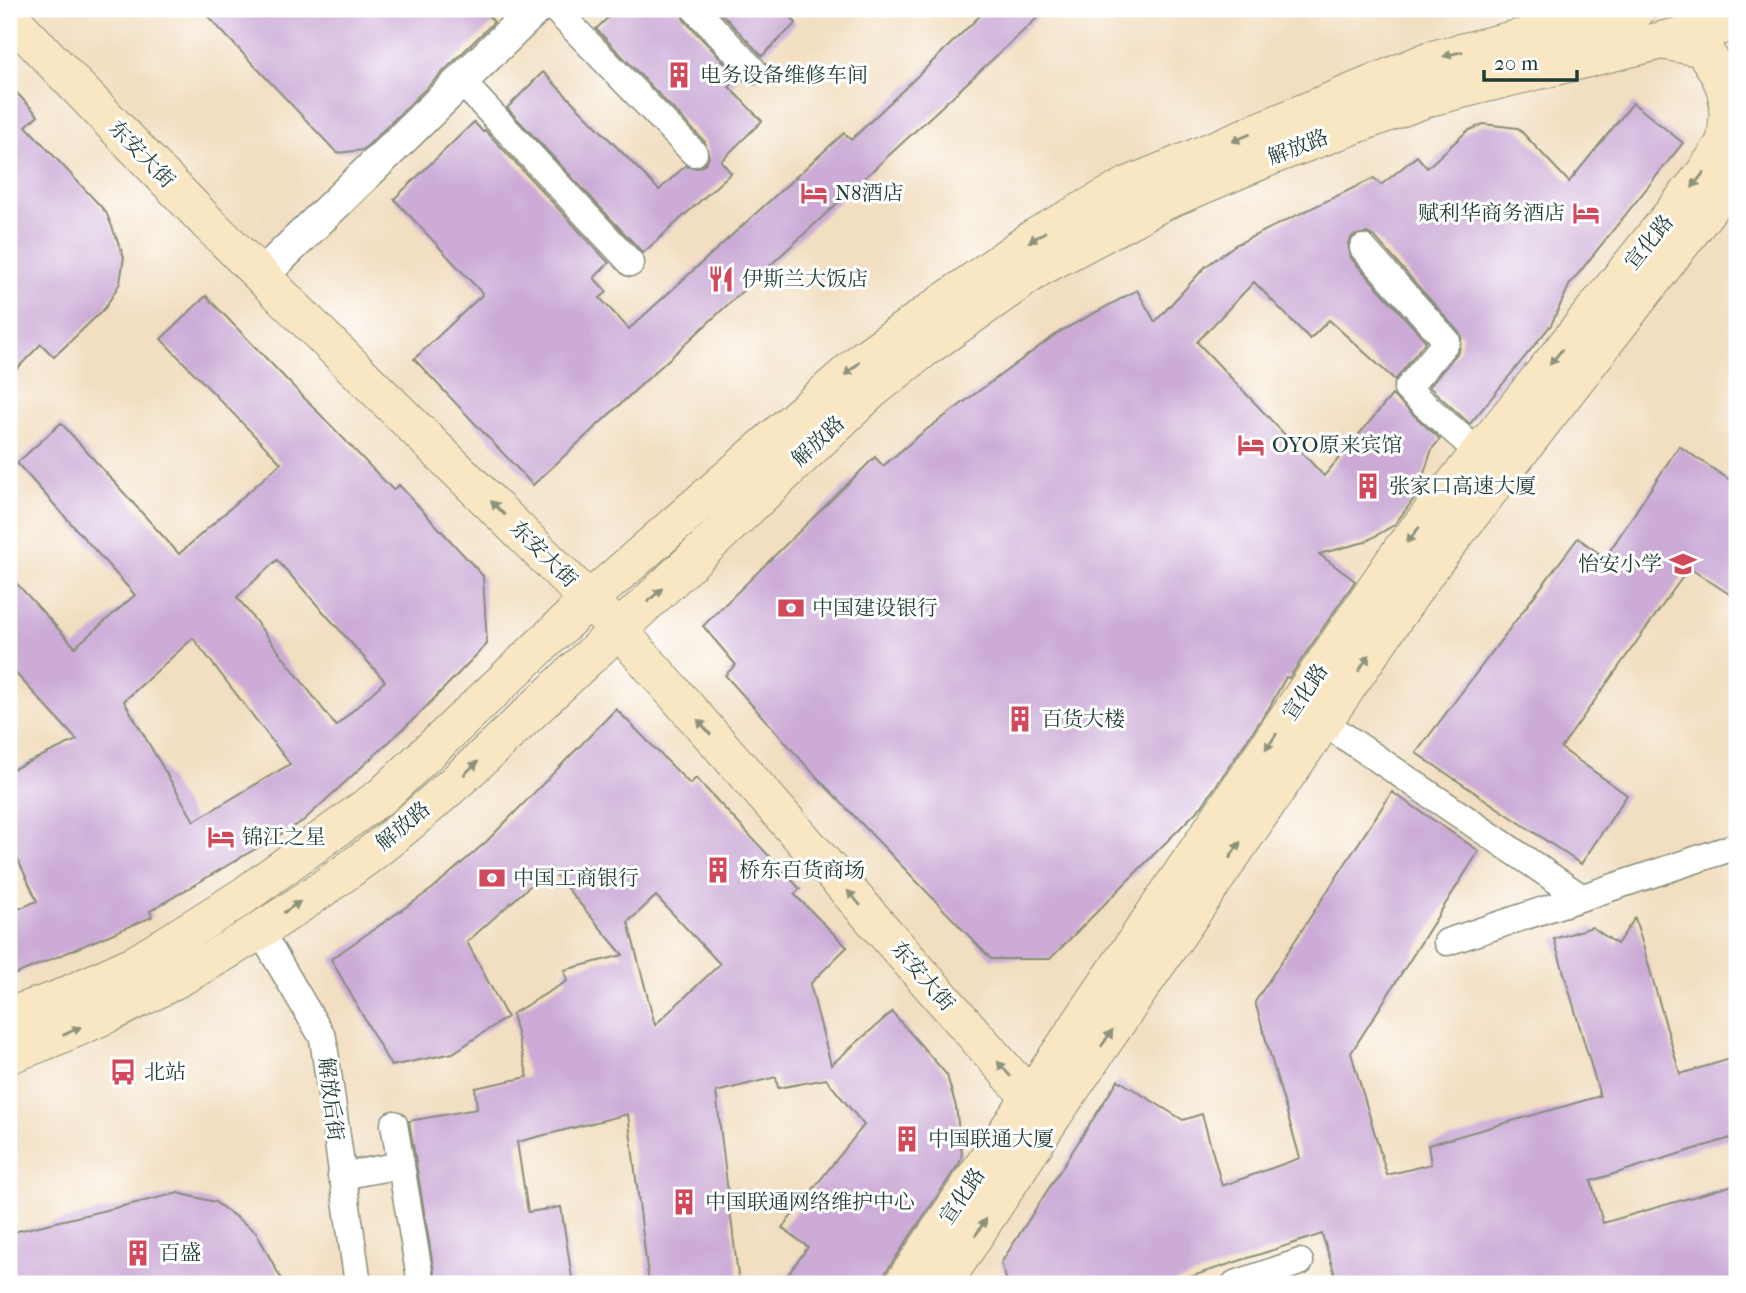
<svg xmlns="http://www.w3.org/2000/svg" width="1746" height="1293" viewBox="0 0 1746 1293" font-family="'IM FELL French Canon','Noto Serif SC',serif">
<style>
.building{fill:#ccacd7;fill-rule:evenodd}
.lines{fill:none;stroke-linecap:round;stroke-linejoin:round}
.minor-casing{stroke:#888e7a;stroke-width:29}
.tertiary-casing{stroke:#888e7a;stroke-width:36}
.secondary-casing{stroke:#888e7a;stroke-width:39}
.minor{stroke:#fff;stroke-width:26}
.tertiary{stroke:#fff;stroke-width:33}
.secondary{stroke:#f9e7c3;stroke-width:37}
.oneway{fill:#8c927c}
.labels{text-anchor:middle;stroke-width:6;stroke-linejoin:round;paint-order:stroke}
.poi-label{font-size:21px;fill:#1f3d34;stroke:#fff;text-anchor:start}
.street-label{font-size:21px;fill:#1f3d34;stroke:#fff}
</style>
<rect width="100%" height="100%" fill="#fff"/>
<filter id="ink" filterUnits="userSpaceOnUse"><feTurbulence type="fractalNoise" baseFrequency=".0143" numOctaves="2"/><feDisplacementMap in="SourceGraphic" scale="14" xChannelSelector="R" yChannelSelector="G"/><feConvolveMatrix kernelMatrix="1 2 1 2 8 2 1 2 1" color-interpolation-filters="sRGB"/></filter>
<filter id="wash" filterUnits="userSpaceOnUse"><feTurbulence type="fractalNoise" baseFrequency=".00686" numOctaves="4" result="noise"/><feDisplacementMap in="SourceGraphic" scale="28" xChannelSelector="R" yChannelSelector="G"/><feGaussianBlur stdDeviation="1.57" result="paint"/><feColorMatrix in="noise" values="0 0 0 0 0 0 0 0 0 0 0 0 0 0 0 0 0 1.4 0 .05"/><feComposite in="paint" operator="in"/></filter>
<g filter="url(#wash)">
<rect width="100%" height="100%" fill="#f2dec0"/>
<g id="blocks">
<g class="building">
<path d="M201,9H482L494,22L363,150L337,153Z"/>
<path d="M617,9H680L684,20L739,78L729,87L762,121L721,161L731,173L643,253L507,108L543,72L659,190L685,166L697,168L704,165L709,157L705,142L596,29Z"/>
<path d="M717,9H783L796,23L762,56Z"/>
<path d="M987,9H1047L533,485L414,359L483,294L394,199L474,122L483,132L485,130L609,263L594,278L607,292L600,298L629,329L844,133L851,140Z"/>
<path d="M9,85L38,115L26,126L106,212L124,257L120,283L105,308L54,357L41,344L9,377Z"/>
<path d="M1633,103L1683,143L1570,284L1551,325L1470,424L1429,387L1459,351L1462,336L1375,237L1367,233L1353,236L1348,243L1351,258L1426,341L1395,380L1329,320L1310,339L1254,282L1197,342L1324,476L1392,395L1440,439L1432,449L1417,495L1394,525L1365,542L1319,554L1355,581L1289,678L1286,677L1269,708L1202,806L1050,959H991L811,771L725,675L736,665L703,626L875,457L883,466L922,433L1059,332L1137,290L1155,322L1205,267L1235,245L1374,178L1381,185L1417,156L1427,168L1467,131L1483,124L1518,128L1569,182Z"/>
<path d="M206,296L393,490L399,485L483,576L487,644L416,717L303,821L150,911L152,917L9,977V913L37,901L9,840V771L77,740L9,666V575L75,647L135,595L17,463L61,423L179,554L281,463L161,339ZM277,560L385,681L336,726L237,597ZM193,638L290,764L194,821L124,701Z"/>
<path d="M1679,446L1737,485V599L1689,568L1561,748L1627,795L1581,864L1416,753L1578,538L1605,558Z"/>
<path d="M616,709L690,784L696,778L800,889L794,894L847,947L810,984L831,1065L892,1012L947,1075L956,1107L962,1154L960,1162L886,1272L882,1284H781L808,1247L782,1228L864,1125L826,1079L778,1088L776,1077L716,1092L739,1284H649L628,1114L517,1142L528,1212L561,1207L573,1284H436L409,1121L477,1109L475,1088L528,1077L512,1014L567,981L564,970L623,955L550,868L467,942L507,1017L453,1053L391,1066L331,959L432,889L486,842ZM656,896L720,964L655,1025L628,922Z"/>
<path d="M1392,792L1479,851L1351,1053L1387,1175L1431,1164L1428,1145L1600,1096L1554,939L1592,927L1617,944L1635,918L1680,1074L1737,1057V1136L1591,1181L1603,1223L1737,1184V1284H1338L1322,1234L1168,1284H1008L1001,1263L1118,1080L1183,1120L1202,1114L1222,1186L1300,1158L1255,1002Z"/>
<path d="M178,1193L215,1202L256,1232L284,1284H9V1233Z"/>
</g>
</g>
</g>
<g filter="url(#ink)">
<use href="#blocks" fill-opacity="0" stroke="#888e7a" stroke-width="2"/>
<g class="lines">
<g class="minor-casing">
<g id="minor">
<path d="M555,9L694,153"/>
<path d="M695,9L754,71"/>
<path d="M461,81L631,263"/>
<path d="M1363,248L1447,341L1407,389L1479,453"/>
<path d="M1310,713L1581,897"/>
<path d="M259,929L323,1038L358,1284"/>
<path d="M1447,942L1737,846"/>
<path d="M394,1124L421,1284"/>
<path d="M341,1176L401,1165"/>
<path d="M1235,1284L1300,1262"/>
</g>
</g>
<g class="tertiary-casing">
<path id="tertiary" d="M261,276L535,9"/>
</g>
<g class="secondary-casing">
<g id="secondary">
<path d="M9,16L208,223L619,630L1030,1098L1054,1114"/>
<path d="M1664,41L1702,48C1728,84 1732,98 1725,142"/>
<path d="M9,1016L56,1000L139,962L242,897L383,795L590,599L865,358L1035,237L1129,185L1430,60L1638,9"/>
<path d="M9,1055C137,1009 260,937 369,855C446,796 515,726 586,660C682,571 776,481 871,391L924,349L1039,268L1163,202L1277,154L1431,97L1737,22"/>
<path d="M903,1284L1402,549L1704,174L1737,124"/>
<path d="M943,1284L1054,1114L1427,571L1737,172"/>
</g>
</g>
<use href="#minor" class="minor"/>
<use href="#tertiary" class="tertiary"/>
<use href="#secondary" class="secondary"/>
</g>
<defs><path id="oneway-solid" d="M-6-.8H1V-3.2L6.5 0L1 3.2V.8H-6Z" transform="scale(1.75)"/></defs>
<g class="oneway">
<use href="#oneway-solid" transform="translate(1453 54) rotate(166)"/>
<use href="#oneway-solid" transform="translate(1241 138) rotate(157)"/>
<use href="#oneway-solid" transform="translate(1698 180) rotate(128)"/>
<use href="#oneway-solid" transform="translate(1037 237) rotate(148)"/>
<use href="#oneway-solid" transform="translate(1556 357) rotate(129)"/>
<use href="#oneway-solid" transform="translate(852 369) rotate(139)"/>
<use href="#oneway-solid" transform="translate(498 508) rotate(-135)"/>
<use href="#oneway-solid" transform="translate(1413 535) rotate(129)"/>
<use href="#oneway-solid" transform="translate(655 595) rotate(-43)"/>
<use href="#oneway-solid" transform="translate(1364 663) rotate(-56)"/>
<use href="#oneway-solid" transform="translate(704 727) rotate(-131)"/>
<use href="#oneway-solid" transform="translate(1271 742) rotate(124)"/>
<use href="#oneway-solid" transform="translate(471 768) rotate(-43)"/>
<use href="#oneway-solid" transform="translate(1235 850) rotate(-56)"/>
<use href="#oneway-solid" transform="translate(854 898) rotate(-131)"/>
<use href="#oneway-solid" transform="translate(292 907) rotate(-34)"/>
<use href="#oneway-solid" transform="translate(72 1031) rotate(-25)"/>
<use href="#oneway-solid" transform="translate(1107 1038) rotate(-56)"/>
<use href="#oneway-solid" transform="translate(1004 1069) rotate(-131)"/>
<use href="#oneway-solid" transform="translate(981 1227) rotate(-57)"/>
</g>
</g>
<defs>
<g id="building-bare" transform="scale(2.1)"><path d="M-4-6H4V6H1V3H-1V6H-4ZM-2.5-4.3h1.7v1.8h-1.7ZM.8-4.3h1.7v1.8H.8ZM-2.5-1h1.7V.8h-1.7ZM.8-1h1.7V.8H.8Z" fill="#d1495b" stroke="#fff" stroke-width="2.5" paint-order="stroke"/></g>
<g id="hotel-bare" transform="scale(2.1)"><path d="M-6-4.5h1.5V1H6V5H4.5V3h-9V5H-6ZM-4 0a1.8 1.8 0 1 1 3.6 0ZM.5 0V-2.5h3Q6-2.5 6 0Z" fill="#d1495b" stroke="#fff" stroke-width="2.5" paint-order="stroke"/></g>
<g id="restaurant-bare" transform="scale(2.1)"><path d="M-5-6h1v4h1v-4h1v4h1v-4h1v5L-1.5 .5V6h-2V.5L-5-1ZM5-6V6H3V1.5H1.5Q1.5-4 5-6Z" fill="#d1495b" stroke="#fff" stroke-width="2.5" paint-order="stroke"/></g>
<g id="school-bare" transform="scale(2.1)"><path d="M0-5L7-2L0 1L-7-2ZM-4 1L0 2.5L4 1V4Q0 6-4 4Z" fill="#d1495b" stroke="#fff" stroke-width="2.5" paint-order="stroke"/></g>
<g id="bank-bare" transform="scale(2.1)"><path d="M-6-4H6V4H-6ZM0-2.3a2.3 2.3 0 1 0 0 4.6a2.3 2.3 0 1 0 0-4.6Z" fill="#d1495b" stroke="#fff" stroke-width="2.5" paint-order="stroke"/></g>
<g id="bus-bare" transform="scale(2.1)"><path d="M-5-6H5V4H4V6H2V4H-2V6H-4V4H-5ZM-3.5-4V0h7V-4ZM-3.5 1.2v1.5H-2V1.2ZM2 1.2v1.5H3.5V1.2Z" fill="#d1495b" stroke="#fff" stroke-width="2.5" paint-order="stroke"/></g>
</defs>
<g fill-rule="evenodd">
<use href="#building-bare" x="679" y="75"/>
<use href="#hotel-bare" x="814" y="193"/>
<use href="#hotel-bare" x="1586" y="213"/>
<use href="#restaurant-bare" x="721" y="279"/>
<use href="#hotel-bare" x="1251" y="445"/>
<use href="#building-bare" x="1368" y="486"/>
<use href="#school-bare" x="1683" y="564"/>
<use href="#bank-bare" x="791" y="608"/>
<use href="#building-bare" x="1020" y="719"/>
<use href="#hotel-bare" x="221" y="837"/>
<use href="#building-bare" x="718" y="870"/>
<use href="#bank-bare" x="492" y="878"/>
<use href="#bus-bare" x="123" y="1072"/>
<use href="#building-bare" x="907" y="1139"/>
<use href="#building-bare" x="684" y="1202"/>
<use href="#building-bare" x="138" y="1253"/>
</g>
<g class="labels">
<g class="poi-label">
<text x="700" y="82">电务设备维修车间</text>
<text x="835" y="200">N8酒店</text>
<text x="1565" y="220" text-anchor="end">赋利华商务酒店</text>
<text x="742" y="286">伊斯兰大饭店</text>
<text x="1272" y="452">OYO原来宾馆</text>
<text x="1389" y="493">张家口高速大厦</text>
<text x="1662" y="571" text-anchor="end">怡安小学</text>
<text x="812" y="615">中国建设银行</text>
<text x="1041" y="726">百货大楼</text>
<text x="242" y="844">锦江之星</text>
<text x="739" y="877">桥东百货商场</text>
<text x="513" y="885">中国工商银行</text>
<text x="144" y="1079">北站</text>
<text x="928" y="1146">中国联通大厦</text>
<text x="705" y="1209">中国联通网络维护中心</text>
<text x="159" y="1260">百盛</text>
</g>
<g class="street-label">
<text transform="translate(1298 147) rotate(-21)" y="7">解放路</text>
<text transform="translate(142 154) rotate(46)" y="7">东安大街</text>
<text transform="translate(1649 242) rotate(-51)" y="7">宣化路</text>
<text transform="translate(818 441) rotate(-43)" y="7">解放路</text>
<text transform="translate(544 554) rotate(45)" y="7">东安大街</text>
<text transform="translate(1305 692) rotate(-56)" y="7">宣化路</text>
<text transform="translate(403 826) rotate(-40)" y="7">解放路</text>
<text transform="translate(923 976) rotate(49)" y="7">东安大街</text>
<text transform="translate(331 1099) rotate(83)" y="7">解放后街</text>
<text transform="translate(962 1196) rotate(-56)" y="7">宣化路</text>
</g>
</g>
<rect width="1746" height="1293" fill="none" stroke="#fff" stroke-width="35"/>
<path d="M1484 70v10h93v-10" fill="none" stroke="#1f3d34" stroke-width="3.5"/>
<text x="1494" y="70" font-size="21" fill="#1f3d34" stroke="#ffffff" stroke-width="5" paint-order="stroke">20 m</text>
</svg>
